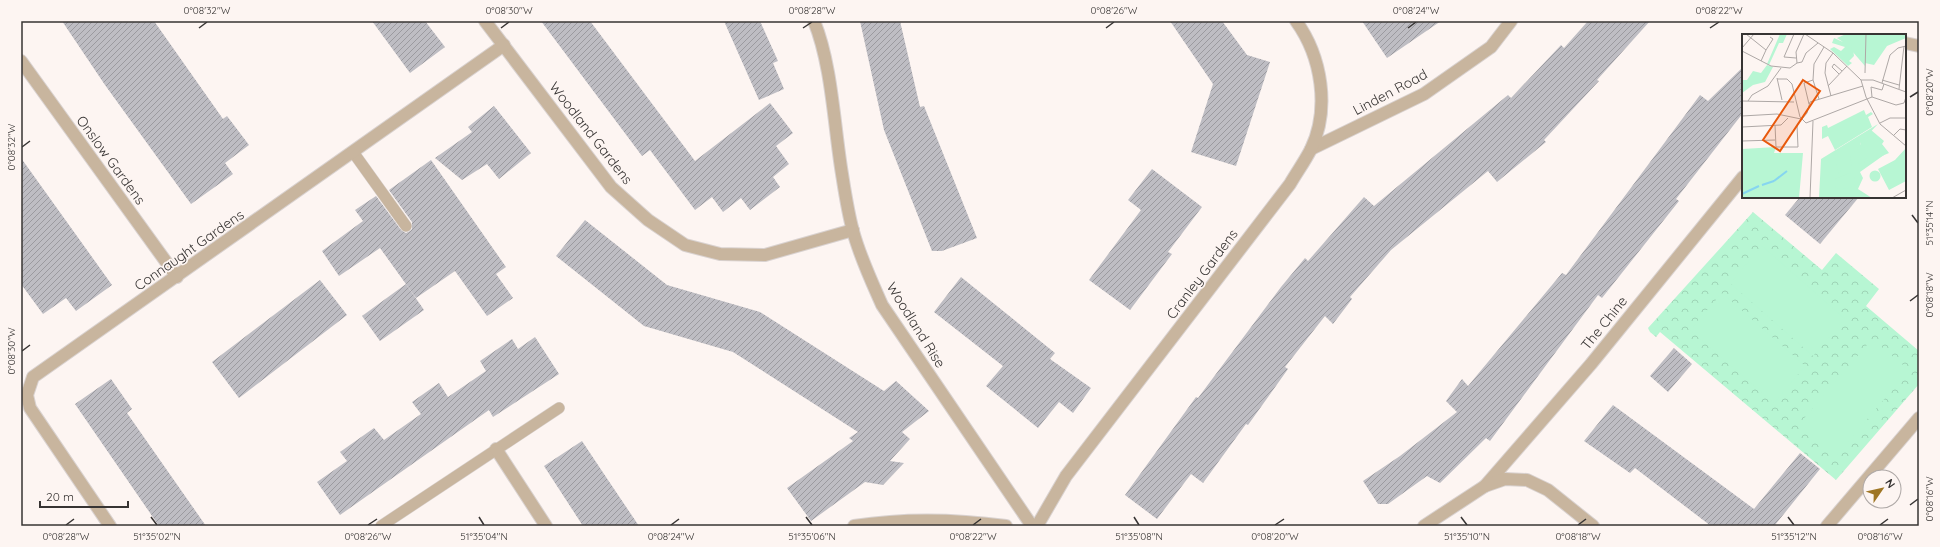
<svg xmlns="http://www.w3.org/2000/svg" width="1940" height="547" viewBox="0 0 1940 547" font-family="Quicksand,sans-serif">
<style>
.forest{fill:url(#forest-crowns)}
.garden{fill:#b7f6d3}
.building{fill:url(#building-hatch)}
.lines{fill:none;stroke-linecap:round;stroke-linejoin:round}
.service-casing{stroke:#d9d2d0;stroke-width:12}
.minor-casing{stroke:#d9d2d0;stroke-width:14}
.tertiary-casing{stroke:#d9d2d0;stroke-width:14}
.service{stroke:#c8b59e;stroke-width:11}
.minor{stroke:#c8b59e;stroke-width:12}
.tertiary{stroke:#c8b59e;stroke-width:12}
.ticks{fill:none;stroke:#373433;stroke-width:1.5}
.labels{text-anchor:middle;stroke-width:3.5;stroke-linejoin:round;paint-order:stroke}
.street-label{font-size:14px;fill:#373433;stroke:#fdf5f2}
.inset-river{fill:none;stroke:#86d5f0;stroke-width:2}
.inset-road{fill:none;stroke:#aea8a6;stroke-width:1}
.view{fill:#e8590c;fill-opacity:0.15;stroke:#e8590c;stroke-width:2}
.inset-edge{fill:none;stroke:#373433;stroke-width:2}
.neatline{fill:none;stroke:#373433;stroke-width:1.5}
.ticks-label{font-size:10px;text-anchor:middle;fill:#373433}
</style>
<defs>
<pattern id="forest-crowns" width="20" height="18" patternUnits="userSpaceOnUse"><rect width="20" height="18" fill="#b7f6d3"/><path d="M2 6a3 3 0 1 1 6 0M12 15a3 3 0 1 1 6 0" fill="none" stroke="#9ed4b6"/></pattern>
<pattern id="building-hatch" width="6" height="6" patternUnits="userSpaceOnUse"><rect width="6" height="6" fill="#bebdc3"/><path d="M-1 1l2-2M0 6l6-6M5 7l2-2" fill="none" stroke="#9b9a9f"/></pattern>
</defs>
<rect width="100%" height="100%" fill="#fdf5f2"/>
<path class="forest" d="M1753,212L1822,270L1836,253L1879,289L1866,306L1919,351V384L1836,480L1660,332L1656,337L1650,332L1648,328Z"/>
<g class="garden">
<path d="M1762,246L1845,319L1813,356L1730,283Z"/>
<path d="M1722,293L1805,366L1774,403L1690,330Z"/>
<path d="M1872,339L1909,370L1837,455L1800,423Z"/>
</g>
<g class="building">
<path d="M62,21H154L223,119L227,116L249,145L225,163L233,174L191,204L105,85Z"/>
<path d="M372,21H425L445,47L410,73Z"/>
<path d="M541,21H590L695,161L770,103L793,133L776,146L789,164L773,177L780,187L750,210L741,198L723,212L712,197L695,210L650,150L642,156Z"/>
<path d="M724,21H760L778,61L773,63L784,89L759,100Z"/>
<path d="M860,21H900L920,107L924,106L977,238L942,251H932L884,130Z"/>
<path d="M1170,21H1222L1247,55L1270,62L1236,166L1191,152L1213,84Z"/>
<path d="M1362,21H1441L1387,58Z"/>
<path d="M1588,21H1650L1597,80L1599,81L1544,140L1546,142L1497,182L1488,171L1391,250L1350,297L1352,299L1333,324L1325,316L1285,367L1288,369L1248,425L1246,424L1203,483L1191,474L1157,519L1125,495L1196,397L1198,398L1281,287L1305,258L1308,261L1364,197L1374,206L1508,95L1511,98L1561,45L1564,48Z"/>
<path d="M1743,67V113L1676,199L1679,201L1602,298L1598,295L1490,441L1486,438L1440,483L1427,476L1388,504H1378L1363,481L1400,456L1457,412L1446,401L1462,379L1468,386L1562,273L1566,275L1700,95L1708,101Z"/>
<path d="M494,106L531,153L499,179L487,164L462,180L435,158L472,132L468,127Z"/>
<path d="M21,158L112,285L76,311L66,298L43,314L21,284Z"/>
<path d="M431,160L506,267L496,274L513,298L487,316L455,271L416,298L380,248L339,276L322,251L363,221L355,210L376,196L401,230L406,233L410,231L412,229V222L389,190Z"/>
<path d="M1152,169L1202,207L1168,252L1172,254L1130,310L1089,280L1141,210L1128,200Z"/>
<path d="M1800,197H1859L1820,244L1785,215Z"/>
<path d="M585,220L667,285L760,312L884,391L896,381L929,411L902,432L910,439L890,461L904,463L883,485L865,482L811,521L787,488L853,441L849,438L858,432L733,352L644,326L556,256Z"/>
<path d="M961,277L1055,353L1050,359L1091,388L1073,413L1059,402L1038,428L986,386L1003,366L934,312Z"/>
<path d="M320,280L347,315L239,398L212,362Z"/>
<path d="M406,284L424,310L380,341L362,316Z"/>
<path d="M535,337L559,374L493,417L489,410L340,515L317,482L347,461L340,452L374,428L384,440L421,414L412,402L439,383L448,397L486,371L480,361L512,339L518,349Z"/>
<path d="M1674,348L1692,364L1668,392L1650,376Z"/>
<path d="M111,379L132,409L127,413L206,526H159L75,404Z"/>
<path d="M1613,405L1754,509L1800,453L1820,469L1775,525L1777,526H1711L1635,468L1630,473L1584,441Z"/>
<path d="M582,441L608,480L639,526H583L544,466Z"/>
</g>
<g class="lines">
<g class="service-casing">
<g id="service">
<path d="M353,152L406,226"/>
<path d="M381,526L559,408"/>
</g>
</g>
<g class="minor-casing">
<g id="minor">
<path d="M485,21L611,187L648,220L685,245L720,254L765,255L853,230"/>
<path d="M814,21C832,65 834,126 842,174C845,193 848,213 853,231C860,257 871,280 882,305L1032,526"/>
<path d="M1905,43L1919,46"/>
<path d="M21,61L177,277"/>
<path d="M1311,149L1424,94L1491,47L1511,21"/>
<path d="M496,449L546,526"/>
<path d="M1485,486L1591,364L1743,177"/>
<path d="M110,526L30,408L27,395L33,377L504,45"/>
<path d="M854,526C905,518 954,519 1006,526"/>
<path d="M1424,526L1485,486L1505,479L1527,480L1548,490L1593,526"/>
<path d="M1827,526L1919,418"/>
</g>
</g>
<g class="tertiary-casing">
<path id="tertiary" d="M1037,526L1066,476L1290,184C1297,172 1305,161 1311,149C1330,109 1322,57 1296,21"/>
</g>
<use href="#service" class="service"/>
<use href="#minor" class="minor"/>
<use href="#tertiary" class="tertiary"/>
</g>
<path class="ticks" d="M199,28L207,22M501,28L509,22M803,28L812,22M1106,28L1114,22M1408,28L1416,22M1710,28L1719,22M1910,97L1918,92M22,147L30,141M1912,215L1918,223M1910,301L1918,295M22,351L30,345M1910,505L1918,499M151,517L157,525M479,517L484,525M806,517L812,525M1134,517L1139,525M1461,517L1467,525M1788,517L1794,525M66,525L74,519M368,525L377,519M671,525L679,519M973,525L981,519M1275,525L1284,519M1578,525L1586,519M1880,525L1888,519"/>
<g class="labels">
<g class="street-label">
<text transform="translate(1390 92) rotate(-28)" y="5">Linden Road</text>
<text transform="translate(591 133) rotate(52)" y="5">Woodland Gardens</text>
<text transform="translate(111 160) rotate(54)" y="5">Onslow Gardens</text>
<text transform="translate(189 250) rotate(-35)" y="5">Connaught Gardens</text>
<text transform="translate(1202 274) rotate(-53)" y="5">Cranley Gardens</text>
<text transform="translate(1604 323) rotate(-51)" y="5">The Chine</text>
<text transform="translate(916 325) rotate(58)" y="5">Woodland Rise</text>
</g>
</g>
<g transform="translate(1742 34)">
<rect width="164" height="164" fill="#fdf5f2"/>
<path d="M38,0H45L41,9H37L27,31L25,30ZM104,0H109L112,22L107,27L110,29L106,32L88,15L92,13L99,17L103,13L90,9L92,4L101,8L95,4ZM123,0H164V4L145,12L132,31L123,29ZM25,31L31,33L23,48L11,51L0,59L1,46H5L11,37L19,39ZM136,90L118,109L124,122L142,121L118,138L121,144L116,155L130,164H77L79,125ZM34,113L32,119H61L57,164H0V115Z" fill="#b7f6d3"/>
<path d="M123,0V32L110,17L108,1ZM122,76L124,81L129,78L131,80L126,83L130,93L93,116L86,102L80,105V93L85,91L86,94ZM129,96L142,107L140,110L147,119L126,128L124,124L122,129L114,130L110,119L119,113L118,108ZM164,114V147L147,156L136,135L153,126ZM101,122H108L110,132L102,139L97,136V141L94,128ZM127.5 142a5.5 5.5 0 1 1 11 0a5.5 5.5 0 1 1-11 0ZM108,139L113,143L112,152L103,155L94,154L93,145Z" fill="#b7f6d3"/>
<path class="inset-river" d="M32,147L45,137M20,151L32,147M0,160L17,152"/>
<path class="inset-road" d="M4,0L24,16L19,27M52,0L42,23L54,24M63,0L91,19L119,46H131L164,58M0,14L12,0M24,16L31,5L28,3M0,17L29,32L48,34L55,29L60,28L64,19L76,9M55,29L54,18L62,0M123,39L124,0M97,40L90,33L92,30L100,37M35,44L40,66M35,45H45L50,50L58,83L64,89L130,63L154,71L162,69L164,63M119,46L124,63L138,90L164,112M140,46L157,51M140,49L148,21L156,14L164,12M86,52L105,32M157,55L162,12M89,62L83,39L84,29L91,19M130,63L129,53L140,56L142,50M77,65L71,46L72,30L82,13M0,67L52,68M6,67L10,61L26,52L39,34M67,70L62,49L71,46M0,82L35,80L59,85M138,89L148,84H164M33,91L34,113H56L55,91L65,79L68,68L121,52M0,93L39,91L46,84M152,101L158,95L164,96M0,107L33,106M68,164L71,87M150,164L164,156"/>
<path class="view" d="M61,46L78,57L38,117L21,106Z"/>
<rect width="164" height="164" class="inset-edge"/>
</g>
<rect width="1940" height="547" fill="none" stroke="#fdf5f2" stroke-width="44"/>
<g transform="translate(1882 489) rotate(56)"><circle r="19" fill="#fdf5f2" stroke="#aea8a6"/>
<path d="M0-3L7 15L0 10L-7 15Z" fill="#9f7624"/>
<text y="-6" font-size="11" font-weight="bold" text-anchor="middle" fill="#373433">N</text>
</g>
<path d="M40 501v6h88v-6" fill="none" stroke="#373433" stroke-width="2"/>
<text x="46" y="501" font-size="12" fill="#373433" stroke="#fdf5f2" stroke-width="3" paint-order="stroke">20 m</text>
<rect x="22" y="22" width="1896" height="503" class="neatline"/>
<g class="ticks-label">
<text x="207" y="14">0°08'32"W</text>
<text x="509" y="14">0°08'30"W</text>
<text x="812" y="14">0°08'28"W</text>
<text x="1114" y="14">0°08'26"W</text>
<text x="1416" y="14">0°08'24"W</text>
<text x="1719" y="14">0°08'22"W</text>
<text transform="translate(1929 92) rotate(-90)" y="4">0°08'20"W</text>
<text transform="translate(11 147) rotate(-90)" y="4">0°08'32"W</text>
<text transform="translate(1929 223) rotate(-90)" y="4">51°35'14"N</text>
<text transform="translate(1929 295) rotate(-90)" y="4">0°08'18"W</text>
<text transform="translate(11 351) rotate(-90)" y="4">0°08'30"W</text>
<text transform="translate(1929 499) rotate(-90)" y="4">0°08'16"W</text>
<text x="66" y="540">0°08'28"W</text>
<text x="157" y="540">51°35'02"N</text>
<text x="368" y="540">0°08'26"W</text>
<text x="484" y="540">51°35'04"N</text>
<text x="671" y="540">0°08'24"W</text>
<text x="812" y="540">51°35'06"N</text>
<text x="973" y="540">0°08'22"W</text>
<text x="1139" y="540">51°35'08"N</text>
<text x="1275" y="540">0°08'20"W</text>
<text x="1467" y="540">51°35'10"N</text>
<text x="1578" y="540">0°08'18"W</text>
<text x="1794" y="540">51°35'12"N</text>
<text x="1880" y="540">0°08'16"W</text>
</g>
</svg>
